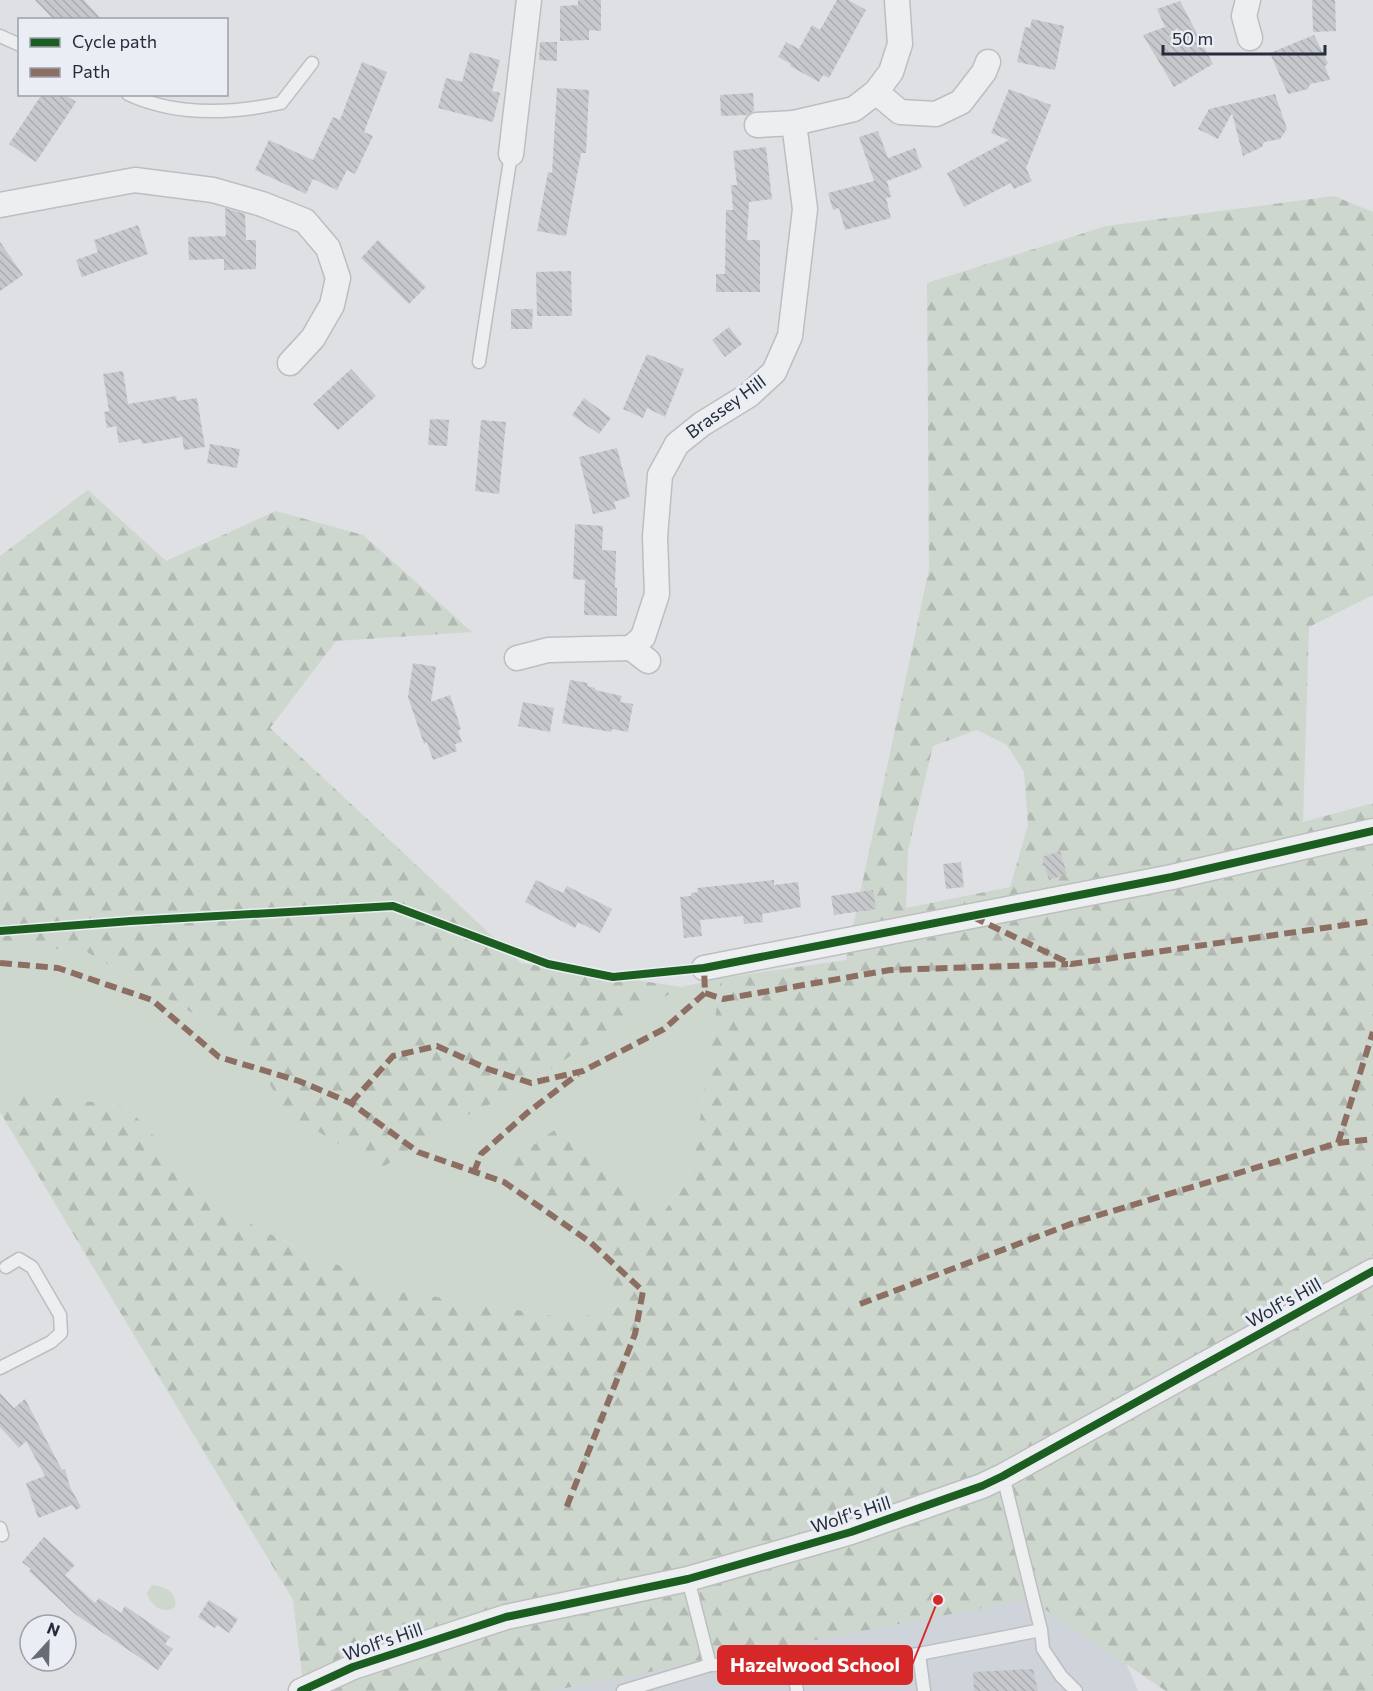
<svg xmlns="http://www.w3.org/2000/svg" width="1373" height="1691" viewBox="0 0 1373 1691" font-family="Commissioner,sans-serif">
<style>
.built{fill:#cfd3da}
.grass{fill:#ced7ce}
.forest{fill:url(#forest-firs);fill-rule:evenodd}
.building{fill:url(#building-back-hatch)}
.lines{fill:none;stroke-linecap:round;stroke-linejoin:round}
.lane-casing{stroke:#bcbec1;stroke-width:15}
.street-casing{stroke:#bcbec1;stroke-width:27}
.lane{stroke:#edeef0;stroke-width:12}
.street{stroke:#edeef0;stroke-width:24}
.quiet{stroke:#8d6e63;stroke-width:6;stroke-dasharray:12 6;stroke-linecap:butt}
.cycleway-casing{stroke:#eaeef4;stroke-width:11}
.cycleway{stroke:#1b5e20;stroke-width:8}
.labels{text-anchor:middle;stroke-width:6;stroke-linejoin:round;paint-order:stroke}
.street-label{font-size:18px;fill:#252d3c;stroke:#eaeef4}
.leader{fill:none;stroke:#d62828;stroke-width:2}
.callout-dot{fill:#d62828;stroke:#eaeef4;stroke-width:2}
.callout{fill:#d62828;stroke:#d62828;stroke-width:2}
.callout-label{font-size:20px;text-anchor:middle;font-weight:bold;fill:#fff}
</style>
<defs>
<pattern id="forest-firs" width="22" height="20" patternUnits="userSpaceOnUse" patternTransform="scale(1.5)"><rect width="22" height="20" fill="#ced7ce"/><path d="M5 1l3.5 6h-7zM16 11l3.5 6h-7z" fill="#b1b9b2"/></pattern>
<pattern id="building-back-hatch" width="6" height="6" patternUnits="userSpaceOnUse" patternTransform="scale(1.5)"><rect width="6" height="6" fill="#c6c8cb"/><path d="M-1 5l2 2M0 0l6 6M5-1l2 2" fill="none" stroke="#aaacaf"/></pattern>
</defs>
<rect width="100%" height="100%" fill="#dee0e3"/>
<path class="built" d="M1081,1558L1138,1691H476Z"/>
<g class="grass">
<path d="M0,945L85,951L250,1046L284,1111L447,1125L516,1092L634,1014L682,987L721,978L698,1133L687,1180L658,1220L508,1163L609,1270L619,1307L573,1319L393,1290L259,1229L210,1196L126,1106L0,1091Z"/>
<path d="M152,1585C165,1586 178,1593 175,1607C163,1615 150,1605 147,1593Z"/>
</g>
<g class="forest">
<path d="M1334,196L1373,212V595L1309,627L1303,822L1373,803V1691H1166L1030,1599L550,1691H304L293,1600L0,1112V1091L126,1106L210,1196L259,1229L393,1290L573,1319L619,1307L609,1270L508,1163L563,1124L658,1220L687,1180L698,1133L721,978L846,960L929,569L927,283L1106,226ZM977,730L1007,745L1024,772L1028,825L1010,887L906,908L908,850L933,746Z"/>
<path d="M88,490L166,561L276,511L363,535L472,632L336,641L270,728L521,963L682,987L634,1014L516,1092L447,1125L380,1169L284,1111L250,1046L85,951L0,945V556Z"/>
</g>
<g class="building">
<path d="M35,0H84L102,20H54Z"/>
<path d="M578,0H601V31L589,30V40L560,41V6L578,5Z"/>
<path d="M837,0H848L866,10L829,78L823,75L819,82L790,66L791,64L778,57L786,42L799,49L812,25L820,30Z"/>
<path d="M1312,0H1335L1336,31L1313,32Z"/>
<path d="M1180,1L1213,64L1174,87L1143,35L1165,27L1157,9Z"/>
<path d="M1032,19L1064,26L1055,70L1017,62L1025,27L1030,28Z"/>
<path d="M1314,35L1328,63L1325,66L1330,80L1310,84L1308,89L1288,94L1270,53Z"/>
<path d="M540,42H557V61L539,60Z"/>
<path d="M470,52L500,60L492,91L500,93L493,122L438,108L446,78L462,82Z"/>
<path d="M362,62L387,72L364,132L373,136L355,174L347,170L337,190L313,179L306,194L255,170L269,140L313,160L333,117L340,120Z"/>
<path d="M557,88L589,90L586,153H581L566,236L537,231L548,172L552,173Z"/>
<path d="M1009,89L1051,105L1026,168L1032,181L1014,189L1011,183L964,207L947,173L1009,140L991,133Z"/>
<path d="M753,93L754,111L747,115L721,116L720,95Z"/>
<path d="M42,94H64L76,102L36,162L9,144Z"/>
<path d="M1275,94L1287,129L1280,139L1264,142L1262,147L1243,156L1232,113L1218,139L1198,129L1209,109Z"/>
<path d="M878,131L888,158L915,148L922,168L887,181L891,197L886,198L891,218L845,230L839,208L833,210L828,193L874,181L859,137Z"/>
<path d="M766,147L772,199L749,202L747,240H760V292H716V274H725L726,210H733L731,185H737L733,151Z"/>
<path d="M225,208L245,214L246,240H256V269L224,270V259L189,260L188,237L226,236Z"/>
<path d="M138,225L148,254L82,277L76,260L98,252L94,240Z"/>
<path d="M378,240L426,287L409,304L361,258Z"/>
<path d="M0,242L23,275L0,291Z"/>
<path d="M571,271L572,316H537L536,272Z"/>
<path d="M511,309H533L532,329H511Z"/>
<path d="M729,327L742,344L725,357L712,340Z"/>
<path d="M647,354L684,369L665,417L647,408L643,418L623,409Z"/>
<path d="M351,369L376,396L338,430L313,404Z"/>
<path d="M123,371L128,404L176,396L177,401L197,398L205,447L184,450L182,437L142,444L141,439L119,443L116,426L107,428L104,412L109,411L103,374Z"/>
<path d="M584,398L611,418L599,434L572,415Z"/>
<path d="M430,419L449,420L447,446L428,445Z"/>
<path d="M481,420L506,422L499,494L475,491Z"/>
<path d="M210,444L240,449L237,468L207,463Z"/>
<path d="M617,448L630,497L614,502L616,509L593,514L579,457Z"/>
<path d="M575,524L603,526L602,550L616,551L615,588H617V616L584,615L585,580L573,579Z"/>
<path d="M413,663L436,667L431,702L450,695L461,729L458,731L462,742L455,744L457,751L433,760L427,742L424,744L408,697Z"/>
<path d="M570,680L588,683L587,686L595,688V690L622,696L620,702L633,704L628,732L612,729L611,732L562,723Z"/>
<path d="M523,702L554,708L550,732L518,726Z"/>
<path d="M1060,851L1067,874L1049,880L1042,857Z"/>
<path d="M961,862L964,887L946,889L943,864Z"/>
<path d="M536,880L563,893L567,886L612,909L600,933L578,922L575,928L525,902Z"/>
<path d="M774,880V885L798,882L801,907L762,914L763,922L744,924L743,916L700,920L702,936L684,938L680,897L691,896V893L698,892L697,888Z"/>
<path d="M873,890L876,909L834,915L831,896Z"/>
<path d="M0,1393L14,1408L25,1399L62,1470L65,1469L70,1487L81,1507L76,1510L72,1505L38,1518L26,1483L45,1476L26,1441L19,1448L0,1427Z"/>
<path d="M44,1537L75,1565L65,1575L95,1603L99,1598L121,1613L125,1606L170,1637L165,1644L173,1649L158,1670L75,1614L29,1571L31,1569L22,1562Z"/>
<path d="M209,1600L238,1619L229,1633L217,1625L215,1628L198,1617Z"/>
<path d="M1033,1669L1038,1691H974L973,1672Z"/>
</g>
<g class="lines">
<g class="lane-casing">
<g id="lane">
<path d="M0,36L20,45"/>
<path d="M128,94C175,116 230,114 281,103L312,63"/>
<path d="M479,362L511,154"/>
<path d="M0,1368L51,1342L61,1333L60,1315L32,1267L19,1259L6,1267"/>
<path d="M1003,1476L1041,1630L1043,1649L1061,1676L1076,1691"/>
<path d="M0,1528L2,1535"/>
<path d="M688,1579L710,1665"/>
<path d="M919,1654L924,1691"/>
<path d="M793,1667L797,1691"/>
<path d="M623,1691L710,1665L754,1664L812,1667L919,1654L1041,1630"/>
</g>
</g>
<g class="street-casing">
<g id="street">
<path d="M1248,0L1244,16L1250,38"/>
<path d="M876,92L900,112L936,114L961,102L984,72L988,62"/>
<path d="M757,125L794,123"/>
<path d="M511,154L529,0"/>
<path d="M0,205L135,180L213,190L262,204L305,221L328,248L338,278L332,305L313,338L290,363"/>
<path d="M631,648L648,661"/>
<path d="M517,658L548,650L631,648L643,637L657,594L655,537L660,475L677,444L702,424L749,395L774,372L790,336L805,209L794,123L854,109L876,92L891,72L900,44L897,0"/>
<path d="M704,968L1172,877L1373,831"/>
<path d="M301,1691L353,1667L506,1617L688,1579L851,1532L982,1486L1003,1476L1373,1271"/>
</g>
</g>
<use href="#lane" class="lane"/>
<use href="#street" class="street"/>
<g class="quiet">
<path d="M973,917L1071,964L1373,921"/>
<path d="M0,963L58,968L152,1000L219,1057L299,1081L351,1103L418,1152L504,1182L590,1242L643,1291L635,1334L565,1511"/>
<path d="M705,993L723,999L890,970L1068,964"/>
<path d="M351,1103L393,1056L437,1046L488,1069L531,1083L583,1071L664,1029L705,993L704,968L698,969"/>
<path d="M1338,1143L1373,1032"/>
<path d="M474,1172L481,1154L527,1113L578,1074"/>
<path d="M860,1304L1076,1222L1338,1143L1373,1139"/>
</g>
<g class="cycleway-casing">
<g id="cycleway">
<path d="M0,931L131,921L393,906L548,964L613,977L704,968L1172,877L1373,831"/>
<path d="M301,1691L353,1667L506,1617L688,1579L851,1532L982,1486L1003,1476L1373,1271"/>
</g>
</g>
<use href="#cycleway" class="cycleway"/>
</g>
<g class="labels">
<g class="street-label">
<text transform="translate(726 407) rotate(-36)" y="6">Brassey Hill</text>
<text transform="translate(1284 1303) rotate(-29)" y="6">Wolf's Hill</text>
<text transform="translate(851 1515) rotate(-18)" y="6">Wolf's Hill</text>
<text transform="translate(383 1642) rotate(-19)" y="6">Wolf's Hill</text>
</g>
</g>
<path class="leader" d="M938 1600L912 1665"/>
<circle class="callout-dot" cx="938" cy="1600" r="6"/>
<rect class="callout" x="718" y="1646" width="194" height="38" rx="6"/>
<g class="callout-label">
<text x="815" y="1672">Hazelwood School</text>
</g>
<rect x="18" y="18" width="210" height="78" fill="#eaeef4" stroke="#9ba1aa" stroke-width="1.5"/>
<rect x="30" y="38" width="30" height="9" fill="#1b5e20" stroke="#9ba1aa" stroke-width="1.5"/>
<text x="72" y="48" font-size="18" fill="#252d3c">Cycle path</text>
<rect x="30" y="68" width="30" height="9" fill="#8d6e63" stroke="#9ba1aa" stroke-width="1.5"/>
<text x="72" y="78" font-size="18" fill="#252d3c">Path</text>
<g transform="translate(48 1643) rotate(22)"><circle r="28" fill="#eaeef4" stroke="#9ba1aa" stroke-width="1.5"/>
<path d="M0-4.5L10 22L0 15L-10 22Z" fill="#666c76"/>
<text y="-9" font-size="16" font-weight="bold" text-anchor="middle" fill="#252d3c">N</text>
</g>
<path d="M1163 45v9h162v-9" fill="none" stroke="#252d3c" stroke-width="3"/>
<text x="1172" y="45" font-size="18" fill="#252d3c" stroke="#eaeef4" stroke-width="4.5" paint-order="stroke">50 m</text>
</svg>
